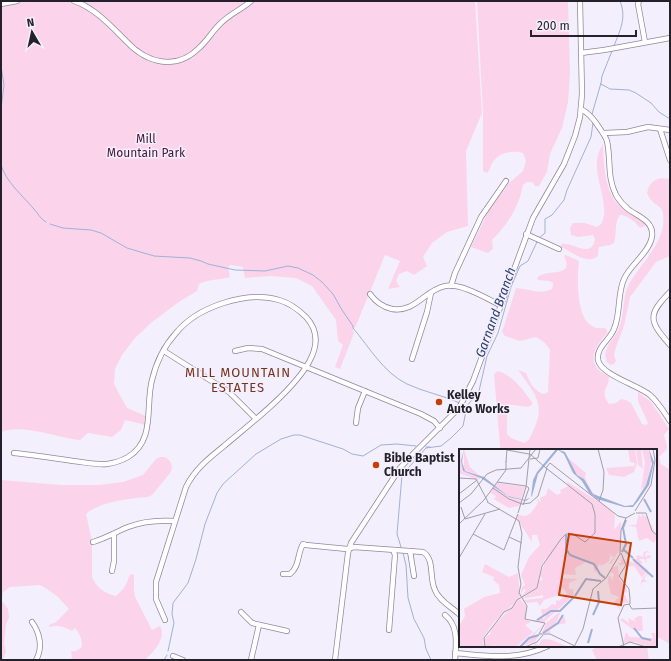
<svg xmlns="http://www.w3.org/2000/svg" width="671" height="661" viewBox="0 0 671 661" font-family="'Fira Sans',sans-serif">
<style>
.green{fill:#fbd4ec}
.lines{fill:none;stroke-linecap:round;stroke-linejoin:round}
.stream{stroke:#9fb1d7;stroke-width:1}
.minor-casing{stroke:#90879d;stroke-width:6}
.minor{stroke:#fff;stroke-width:4.5}
.poi-dot{fill:#c53e05;stroke:#f4effd;stroke-width:1.5}
.labels{text-anchor:middle;stroke-width:3;stroke-linejoin:round;paint-order:stroke}
.park-label{font-size:12px;fill:#471638;stroke:#f4effd}
.poi-label{font-size:12px;font-weight:bold;fill:#24212a;stroke:#f4effd;text-anchor:start}
.water-label{font-size:13px;font-style:italic;fill:#2c4172;stroke:#f4effd}
.neighbourhood-label{font-size:13px;letter-spacing:1px;fill:#75321d;stroke:#f4effd}
.inset-river{fill:none;stroke:#9fb1d7;stroke-width:2}
.inset-road{fill:none;stroke:#a19da9;stroke-width:1}
.view{fill:#c53e05;fill-opacity:0.15;stroke:#c53e05;stroke-width:2}
.inset-edge{fill:none;stroke:#24212a;stroke-width:2}
</style>
<rect width="100%" height="100%" fill="#f4effd"/>
<g class="green">
<path d="M1,1H475L482,113L466,151L468,226L447,232L432,243L423,257L427,266L414,275L407,271L399,274L396,281L400,287L388,289L400,261L385,255L355,328L354,327L353,331L354,333L340,369L335,367L343,345L338,341L336,320L312,286L296,278L270,276L245,278L243,267L231,265L228,267L230,277C220,280 208,279 199,284L197,291L179,302L152,322L135,338L122,355L115,369L114,384L127,408L146,416V425L125,420L121,430L112,437L88,433L80,440C59,438 21,423 1,432Z"/>
<path d="M477,1H568L570,73L568,102L562,128L550,154L547,172L539,186H535L532,182H527L523,185C519,207 508,224 492,240L493,249L488,253L471,247L489,210L509,183L523,171L526,161L523,153C513,150 499,152 493,162C490,166 491,169 487,173L483,171V113Z"/>
<path d="M603,144C604,163 604,190 618,204C626,212 635,217 644,223L645,226L640,228C635,222 628,215 620,215C614,222 617,234 614,243L610,245L599,247L598,252V256C587,265 573,253 562,247L561,244C573,241 591,260 595,239L593,235L578,237L571,235L570,228L573,223H585L597,227L602,223C603,219 605,213 604,208C603,185 589,166 603,144Z"/>
<path d="M661,178L670,179V256L656,262L630,297L624,326L616,347L614,355L616,361L614,364L610,365C597,352 614,341 619,328C625,314 622,297 629,284C641,263 667,241 663,214C662,206 657,206 652,201C650,199 648,196 647,193C649,185 652,180 661,178Z"/>
<path d="M566,255L579,261C577,277 576,318 592,326C596,329 600,328 605,328L607,330V333C597,345 586,359 601,372C604,374 607,375 609,377C609,389 599,390 609,404L616,403L621,399L626,400L631,403L642,424L646,425L648,423L638,401V392L651,402L669,429L664,435C667,450 671,445 659,457L661,464L670,470V644L656,636V450H501L500,446L494,374L498,371C515,377 521,388 532,402V405L527,407L507,404V434L511,438L524,443C529,441 531,436 533,431C547,403 533,392 518,370L526,373C529,382 535,392 544,394L548,392L550,350L545,343L536,337L520,341L505,336L502,332L516,288C529,289 540,295 552,289L553,285V283L549,281L538,280L537,278C544,268 576,279 564,256Z"/>
<path d="M160,457H165L170,461L172,466L171,472L152,495L148,497C130,498 99,502 86,514L92,541V577C96,587 105,594 116,596C123,590 127,585 129,576L131,574L134,575V591L135,597L152,630L160,626C167,639 154,651 145,660H72L71,651H76L82,647C82,639 80,634 75,628L72,631C63,626 58,625 49,627V625L56,622L69,609L58,597L47,589L40,585L10,587L3,592L2,601L8,609L9,617L6,625L4,643L6,651L3,660H1V480L61,485H99L123,482L143,475L156,459Z"/>
<path d="M598,646H647L649,660H597L592,650Z"/>
</g>
<g class="lines">
<g class="stream">
<path d="M614,46C620,30 627,18 620,1"/>
<path d="M1,66L4,85L1,109"/>
<path d="M601,84L610,89L629,90L636,93L651,103L659,112L670,119"/>
<path d="M593,116L592,114L601,83L602,76L612,51"/>
<path d="M1,165C6,182 22,195 33,208C38,213 40,219 46,222"/>
<path d="M50,224L63,228L91,230L101,233L127,248L154,256L190,258L201,261L208,264L235,270L265,271L288,266L298,268L313,275L322,282L333,294L342,310L353,326V328C369,347 384,373 407,384C424,392 442,395 460,403"/>
<path d="M539,238L545,233V219L552,215L564,200L567,190L591,137L593,123"/>
<path d="M426,447H430"/>
<path d="M401,547L397,534L402,475L426,448L441,446L451,438L463,426L467,406L479,391L487,356L498,333L511,287L520,266L528,261L537,242"/>
<path d="M403,553L406,565L408,598L414,619L424,638L426,649L431,660"/>
<path d="M168,651L174,623L172,614L173,603L188,583L196,559L205,524L217,493L223,484L256,454L281,439L294,435H300L343,449L352,454L363,456L381,445L397,444L416,446"/>
<path d="M164,660L167,655"/>
</g>
<g class="minor-casing">
<g id="minor">
<path d="M74,1C95,8 111,26 127,42C147,63 176,71 199,48C208,40 213,30 221,23C230,14 242,9 251,1"/>
<path d="M639,1L638,4L645,42"/>
<path d="M1,4L17,1"/>
<path d="M581,53L604,50L670,38"/>
<path d="M581,109C588,113 592,117 596,123C600,129 605,135 607,141C611,159 607,178 616,195C619,200 623,205 628,209C637,216 654,221 652,236C650,252 630,265 624,279C617,294 621,313 614,329C610,340 596,347 598,360C601,375 638,385 650,395C658,402 664,412 670,421"/>
<path d="M660,129L670,160"/>
<path d="M604,133L627,132L648,127L670,130"/>
<path d="M526,234L559,249"/>
<path d="M451,286L455,273L481,217L506,181"/>
<path d="M670,292C647,315 649,321 670,345"/>
<path d="M370,294C375,301 383,307 392,309C415,313 425,290 445,286C461,283 486,298 500,305"/>
<path d="M164,351L229,392L255,418"/>
<path d="M235,351L248,348L262,349L421,414L434,421L440,428"/>
<path d="M412,359L427,312L431,293"/>
<path d="M356,423L358,408L365,391"/>
<path d="M14,453C33,455 53,458 73,461C84,462 96,465 107,464C114,463 121,461 128,457C156,440 145,406 152,380C156,363 165,345 176,333C197,307 247,290 279,300C289,303 298,309 306,317C319,331 318,346 309,362C293,391 250,424 224,446C209,458 195,469 186,487L156,582V599L165,620"/>
<path d="M93,542C106,538 116,532 128,527C143,521 159,520 175,521"/>
<path d="M410,551L414,576"/>
<path d="M112,571L114,561V534"/>
<path d="M283,574H290C300,566 297,554 303,544L306,545L347,549L354,547L423,552C435,559 429,579 435,590C439,601 452,607 460,615"/>
<path d="M241,612L252,623L287,631"/>
<path d="M445,615C459,626 456,644 455,660"/>
<path d="M32,622C40,633 43,648 36,660"/>
<path d="M389,630L395,555L393,550"/>
<path d="M455,653C490,656 516,661 548,646"/>
<path d="M173,656L183,660"/>
<path d="M251,660L259,625"/>
<path d="M335,660L348,553L351,543L400,468L414,453L459,408L473,381L533,218L564,164L575,136L580,117L582,94L580,1"/>
</g>
</g>
<use href="#minor" class="minor"/>
</g>
<g class="poi-dot">
<circle cx="439" cy="402" r="4"/>
<circle cx="376" cy="465" r="4"/>
</g>
<g class="labels">
<g class="park-label">
<text x="146" y="143">Mill<tspan x="146" dy="14">Mountain Park</tspan></text>
</g>
<g class="poi-label">
<text x="447" y="399">Kelley<tspan x="447" dy="14">Auto Works</tspan></text>
<text x="384" y="462">Bible Baptist<tspan x="384" dy="14">Church</tspan></text>
</g>
<g class="water-label">
<text transform="translate(495 312) rotate(-70)" y="5">Garnand Branch</text>
</g>
<g class="neighbourhood-label">
<text x="238" y="377">MILL MOUNTAIN<tspan x="238" dy="15">ESTATES</tspan></text>
</g>
</g>
<g transform="translate(459 449)">
<rect width="198" height="198" fill="#f4effd"/>
<path d="M2,0L3,22L19,27L21,29L19,31L0,24ZM5,0L11,18L20,26L5,21ZM169,0L176,1L178,14L175,23L165,28L150,26L147,19L175,17L176,14L171,13ZM177,0H182L184,20L179,16ZM183,0H190L193,11L187,36L182,41L186,14ZM108,8L127,24L126,29L133,43L141,49L133,44L125,30L118,26ZM107,32L150,59L156,66L155,81L162,72L161,100L152,115L150,114L156,107L152,108V103L150,112L142,117L141,114L136,124L134,116L127,113L116,119L117,126L102,125V129L119,130L110,134V140H114L115,146L85,173H73L82,168L85,170L87,166L83,167L82,160H87L93,155L97,156V151L100,152L108,145L105,140L101,139L100,146L85,151L81,157L78,153L67,154L64,151L84,149V146L62,150L79,139L80,132L84,130L81,127L88,107L82,117L78,139L75,141L64,147L62,148L67,141L65,140L61,147L63,138L66,136L62,126L70,108L81,96L78,86H73V93L58,70L59,66L67,67L72,64L79,54L78,49L82,54L81,49L87,46L89,39L98,46L102,44L101,41L110,37ZM38,34L66,38L62,50L49,47L36,36ZM35,38L48,47L63,52L60,57L50,59L38,52L35,50L37,47L31,44ZM180,65L182,69L183,65L188,68L198,87L195,94L188,89L180,92L177,78L167,76H177ZM189,102L191,104L187,103L186,108L190,106L193,108L187,110L188,115L185,110H180L184,114L181,115L177,111L178,106L184,108L185,103ZM163,107L166,115L159,117L160,130L167,138L168,142L165,145L170,154L160,153L161,161L155,153L160,148L152,145L149,133L150,126L153,130L151,133L154,130L152,126L154,129L155,125L151,123L153,119L161,116L159,114H162ZM173,110L189,121V124L192,125L187,126L185,130L188,133H183L182,138V132L189,122L186,121L187,123L183,129L175,117L167,118V111L175,114ZM26,115L50,128L59,124L61,149L35,173L24,189L25,198H0V177L6,167L5,160L25,148L41,144L40,136L34,131L35,128L23,123ZM61,150L68,158L66,170L72,173L66,176L74,183L57,198H36L35,195L34,198H26L25,190L31,185L33,178ZM99,164H101L97,174L102,172L105,167L107,174L97,176L91,181V184H83L87,174ZM179,167H183L184,182H176L161,171L163,169L170,174L169,169L177,173L175,170ZM85,175L75,186H80L76,193L59,198ZM167,183L171,188L189,189H194L192,184H196L198,198H189L176,193L164,194ZM86,190L93,191L109,198H76L75,194L80,196L82,191Z" fill="#fbd4ec"/>
<path d="M5,0L3,13L6,22L25,28L49,47L66,51L72,48L74,31L78,23L97,0L106,3L118,26L125,30L134,45L166,57L174,56L187,36L193,15L190,0L195,13L190,36L179,52L174,58H165L138,50L130,44L123,32L114,24L105,5L99,1L79,25L73,47L67,52L50,48L22,29L4,22L2,12Z" fill="#9fb1d7"/>
<path class="inset-river" d="M185,50L192,63M107,86V100L111,106M165,101L174,109M163,103L167,95L164,79L167,71M111,106L135,115L141,125L146,129M174,110L194,128M116,147L127,130L142,132M134,166L140,153L139,142M78,171L92,162H101L115,148M175,179L183,189L192,191M84,184L99,174L104,166M129,194L133,180M61,198L70,189L80,186"/>
<path class="inset-road" d="M139,0L145,23L144,41L140,52M48,1L70,5M71,5L87,19L91,14L159,67L167,69L176,64M71,10L79,9L81,0M47,13L48,0M0,29L17,30L29,53M38,33L67,37M34,39L50,50L63,55L71,54L79,47L88,19M0,45L18,31M28,53L57,70L59,65M0,54L12,45L28,25L37,21L62,19L77,0M64,56L70,39L67,37M2,58L6,70M176,62L192,36L196,11L194,0M59,64L67,38L71,0M177,64H187L193,82L198,86M6,70L41,60M0,75L25,51L47,21V12M14,85L45,101L57,70L60,72L63,85L59,118L62,135L60,144L68,157L66,170L86,174L80,185H91L118,198M50,88L63,94M162,104L167,116L160,127L170,140L171,150V155L165,156L159,169L165,198M0,109L26,65M170,155L173,160L198,159M116,196L124,180L134,140L147,129L161,105L162,81L167,69M26,198L25,189L45,163L53,159L58,151L78,139L83,117L102,90L107,85H114L126,93L136,84V65L133,55L87,19M66,198L78,193L84,186M159,198L171,193L187,198"/>
<path class="view" d="M110,85L172,94L162,156L100,146Z"/>
<rect width="198" height="198" class="inset-edge"/>
</g>
<rect width="671" height="661" fill="none" stroke="#24212a" stroke-width="4"/>
<g transform="translate(32 32) rotate(351)" stroke="#f4effd" stroke-width="3" paint-order="stroke">
<path d="M0-3L7 15L0 10L-7 15Z" fill="#24212a"/>
<text y="-6" font-size="11" font-weight="bold" text-anchor="middle" fill="#24212a">N</text>
</g>
<path d="M531 30v6h105v-6" fill="none" stroke="#24212a" stroke-width="2"/>
<text x="537" y="30" font-size="12" fill="#24212a" stroke="#f4effd" stroke-width="3" paint-order="stroke">200 m</text>
</svg>
